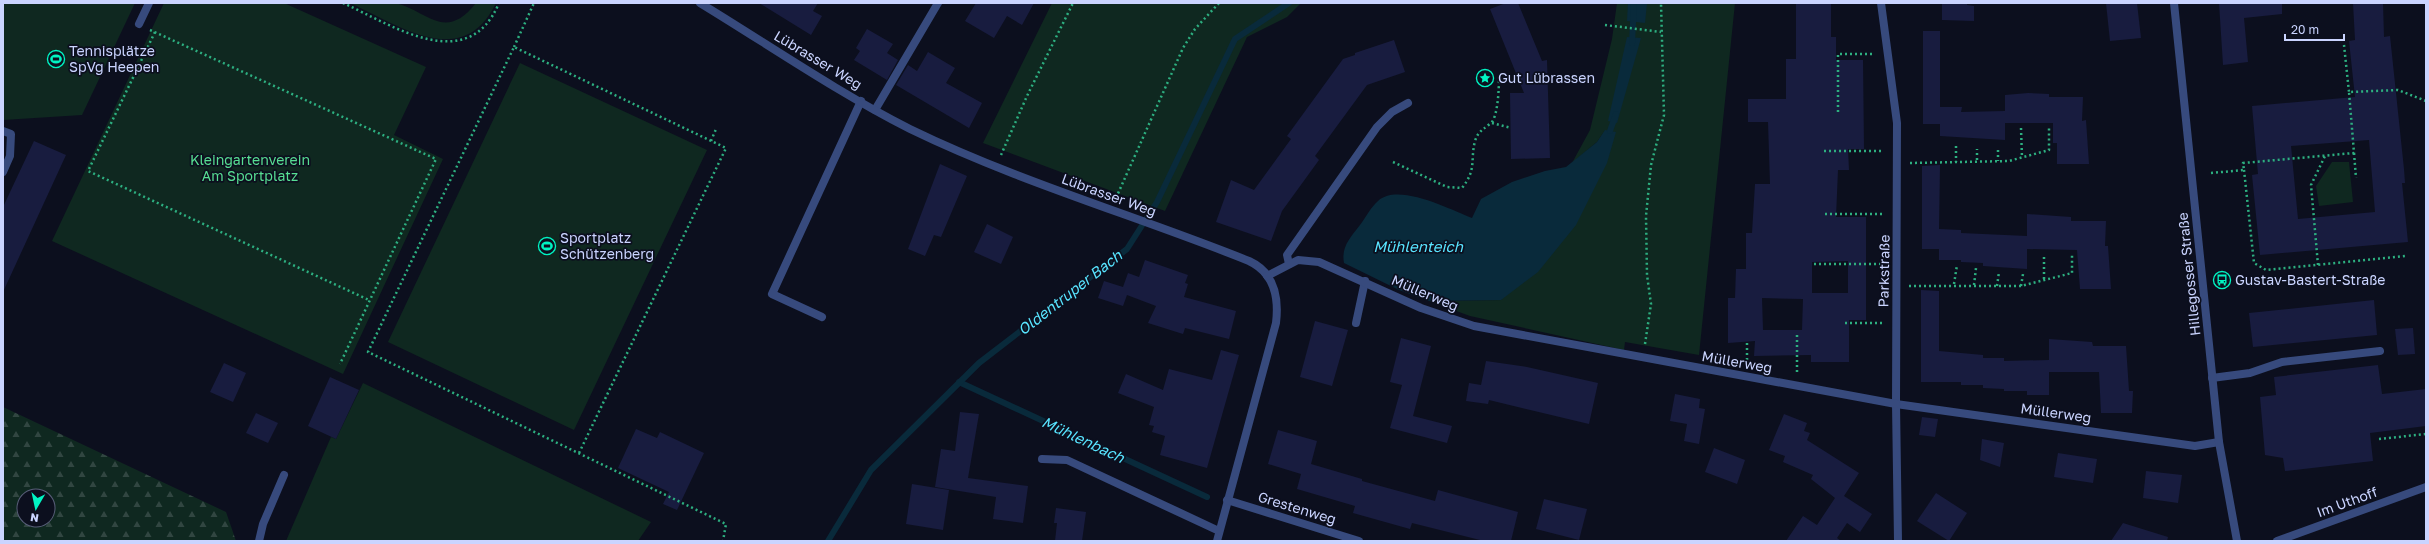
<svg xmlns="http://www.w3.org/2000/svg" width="2429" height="544" viewBox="0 0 2429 544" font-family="'Golos Text',sans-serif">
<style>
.green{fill:#0f2820}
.forest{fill:url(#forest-firs);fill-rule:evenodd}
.water{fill:#092a3b}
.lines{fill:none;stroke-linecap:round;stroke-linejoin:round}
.stream{stroke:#092a3b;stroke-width:6}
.building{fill:#181c3f;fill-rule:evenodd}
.path{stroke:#2daf80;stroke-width:2.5;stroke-dasharray:2 3;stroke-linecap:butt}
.service{stroke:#374a7d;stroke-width:8}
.minor{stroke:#374a7d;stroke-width:8}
.labels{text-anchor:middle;stroke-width:3.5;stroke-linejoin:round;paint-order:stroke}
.poi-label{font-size:14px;fill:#cad4ff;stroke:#0c0f1e;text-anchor:start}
.street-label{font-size:14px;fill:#cad4ff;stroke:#0c0f1e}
.park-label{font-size:14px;fill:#57de93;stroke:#0c0f1e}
.water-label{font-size:15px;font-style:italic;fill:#58e4ff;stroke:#0c0f1e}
</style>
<defs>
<pattern id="forest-firs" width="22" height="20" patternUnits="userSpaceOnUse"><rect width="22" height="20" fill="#0f2820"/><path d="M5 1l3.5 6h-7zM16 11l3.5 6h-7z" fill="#314641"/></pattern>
</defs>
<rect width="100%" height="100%" fill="#0c0f1e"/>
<g class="green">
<path d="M3,3H135L82,115L3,120Z"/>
<path d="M164,3H284L426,67L394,135L443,159L343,374L52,241Z"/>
<path d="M350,3C364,3 380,1 394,3C425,8 444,44 476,3H496C463,72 398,25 350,3Z"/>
<path d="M1052,3H1301L1287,17L1247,37L1165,211L983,143Z"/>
<path d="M1617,3H1735L1699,355L1625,342L1624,350L1470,316L1429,301L1501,300L1605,130L1597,142L1572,163L1590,130L1612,39Z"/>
<path d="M520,63L707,150L574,430L388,342Z"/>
<path d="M2332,162H2349L2353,202L2319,206L2316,186Z"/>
<path d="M363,383L651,522L638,541H286L331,437L336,439Z"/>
</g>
<path class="forest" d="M3,407L226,512L236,541H3ZM24,496H48V520H24Z"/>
<g class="water">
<path d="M1628,3H1647L1645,23L1627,21Z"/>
<path d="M1627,37L1641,38L1617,123L1608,121Z"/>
<path d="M1605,130L1616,132L1607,163L1576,225L1538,272L1501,300L1429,301L1399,290L1344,263C1341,247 1350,238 1360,225C1366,217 1371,207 1378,201C1398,182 1451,210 1472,218L1481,199L1512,182L1545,171L1566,167L1597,142Z"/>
</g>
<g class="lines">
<g class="stream">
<path d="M1632,43L1634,3"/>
<path d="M1610,131L1616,114"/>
<path d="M959,382L1207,497"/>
<path d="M828,541L871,470L979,363L1127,249L1157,202L1235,39L1289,3"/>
</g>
</g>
<g class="building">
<path d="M759,3H818L813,11L822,16L811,35Z"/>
<path d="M976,3H1034L1022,25L1007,16L994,38L965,21Z"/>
<path d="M1506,3H1518L1542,61L1547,60L1550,158L1511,159L1510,93H1524L1490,9Z"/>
<path d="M1796,3H1831V37H1836V60H1863L1864,149H1848L1849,170H1838L1836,217H1866V320H1849V362H1811V355L1754,356L1755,341L1728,343V298H1735L1736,269H1746V233H1752L1755,184H1770L1768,122H1748V99H1786V59H1796ZM1848,261V293H1812V262ZM1762,298L1803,299L1802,330H1763Z"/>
<path d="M1942,3H1967V5L1974,6V21L1942,20Z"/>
<path d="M2106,3H2137L2141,38L2110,41Z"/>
<path d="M2219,3H2282V14L2244,18L2248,62L2223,65Z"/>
<path d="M2353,3H2383L2384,37L2390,36L2404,169L2405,183H2402L2408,242L2260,255L2252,175L2258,174L2252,106L2355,97L2349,41L2355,40ZM2369,140L2375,212L2298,219L2291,146Z"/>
<path d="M867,29L893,44L887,53L898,60L887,80L854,60L860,51L856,48Z"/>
<path d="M1923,31H1940V107H1962L1961,112L2005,111V140L1940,136V124H1923Z"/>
<path d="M1394,40L1405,72L1367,85L1315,156L1319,160L1282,211L1271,241L1216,222L1231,180L1254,190L1291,139L1287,136L1343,59L1355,55V53Z"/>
<path d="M928,52L955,68L946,83L982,103L969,128L896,85L908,65L917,71Z"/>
<path d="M2028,93L2049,94V97H2083L2082,121L2086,120L2089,164H2057V143H2053V123H2005V95Z"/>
<path d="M34,141L66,155L3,292V207Z"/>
<path d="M940,164L967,176L941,237L934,235L925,256L908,249Z"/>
<path d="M1940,165L1939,229L1961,230V233L2027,236V269L1983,266V263L1961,262V260H1939V249H1922V166Z"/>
<path d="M2027,214L2071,217V221H2106L2105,246H2108L2111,289H2080L2077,250L2027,249Z"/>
<path d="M987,224L1013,237L1001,264L974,252Z"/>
<path d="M1145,260L1188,275L1185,283L1188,284L1184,297L1236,311L1229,339L1185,328L1183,334L1148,323L1156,306L1127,295L1123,306L1098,298L1104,281L1123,287L1128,273L1139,277Z"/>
<path d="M1921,290L1939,291V351L1983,355V358H2004V361L2049,360V339L2092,342L2093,346H2126L2129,391H2133L2132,413H2101L2099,372H2049V395H2027V391H2004V389L1983,388V385H1961V382H1921Z"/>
<path d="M2374,300L2377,335L2253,347L2249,313Z"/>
<path d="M1315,321L1348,330L1332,386L1300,377Z"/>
<path d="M2413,328L2415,354L2398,355L2395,329Z"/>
<path d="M1401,338L1431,346L1413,416L1452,426L1447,443L1390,428L1402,385L1390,382Z"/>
<path d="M1221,350L1239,355L1207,468L1160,455L1165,436L1152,432L1154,426L1149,425L1154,407L1118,393L1126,374L1163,390L1169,369L1212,380Z"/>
<path d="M1486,361L1527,367L1598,383L1589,424L1489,400L1488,404L1466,401L1469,383L1481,385Z"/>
<path d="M224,363L246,373L233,402L210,392Z"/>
<path d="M2378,365L2382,394L2426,389V426L2370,433L2373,461L2285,471L2283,458L2265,455L2260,397L2276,395L2274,377Z"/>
<path d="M330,377L359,390L336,439L308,426Z"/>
<path d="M1675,394L1700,399L1699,408L1705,409L1699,444L1684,441L1687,424L1670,421Z"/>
<path d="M960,412L979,414L968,478L1028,486L1023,523L993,519L996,497L935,487L941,449L955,451Z"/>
<path d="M256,413L278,423L268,443L246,433Z"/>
<path d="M1784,414L1807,423L1804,431L1810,433L1807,440L1859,473L1844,496L1872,514L1860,532L1847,523L1837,538L1841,541H1786L1803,516L1817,525L1835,498L1811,479L1813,475L1783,462L1785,456L1769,450Z"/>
<path d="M1922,417L1938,419L1935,437L1919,435Z"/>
<path d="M636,429L657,438L660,432L704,453L677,510L663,504L669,492L618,468Z"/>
<path d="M1278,430L1317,441L1311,464L1362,479V481L1435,501L1438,490L1518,512L1511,541H1484L1412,523L1410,529L1353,513L1355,506L1297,489L1301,474L1268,464Z"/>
<path d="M1982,439L2004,443L2000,467L1980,460Z"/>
<path d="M1714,448L1745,460L1737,484L1705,472Z"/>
<path d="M2058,453L2097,459L2093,483L2054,477Z"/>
<path d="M2146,471L2182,475L2178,503L2143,498Z"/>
<path d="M912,484L949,490L943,530L906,524Z"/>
<path d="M1936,493L1967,513L1949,541L1917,521Z"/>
<path d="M1544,499L1587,509L1579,540L1536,529Z"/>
<path d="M1056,508L1086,512L1082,541H1055L1057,523H1054Z"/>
<path d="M2123,523L2168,537L2167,541H2111Z"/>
</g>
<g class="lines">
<g class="path">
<path d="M343,3C392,25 468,77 499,3"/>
<path d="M1605,25L1661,32"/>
<path d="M150,30L436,159L340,364"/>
<path d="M155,32L88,171L369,300"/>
<path d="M2344,45L2349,92"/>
<path d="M514,47L534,3"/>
<path d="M1838,112V54H1874"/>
<path d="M1492,123L1511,128"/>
<path d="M2021,128L2022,158"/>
<path d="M711,141L716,129"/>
<path d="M1956,146V162"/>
<path d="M1998,150V161"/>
<path d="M1824,151H1883"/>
<path d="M2354,153L2356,178"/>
<path d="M1001,155L1027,96L1073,3"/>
<path d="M1977,160V149"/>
<path d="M1393,162L1447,187L1462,188C1477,169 1470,161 1475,141C1478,131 1484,129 1491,123C1498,117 1499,87 1499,78L1522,77"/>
<path d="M1910,163L2009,161L2049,150V128"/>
<path d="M2244,170L2254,263L2266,270L2405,256"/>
<path d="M2211,173L2244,170L2243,163L2354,153L2349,92L2398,90L2426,101"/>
<path d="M1116,198L1183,48L1195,29L1219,3"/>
<path d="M1825,214H1883"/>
<path d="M1814,264H1883"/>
<path d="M2318,265L2311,185L2325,156"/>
<path d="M2044,279V255"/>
<path d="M1954,284L1957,265"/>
<path d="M1974,285L1976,268"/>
<path d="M1909,286H2021L2072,273V254"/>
<path d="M1997,286L1999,272"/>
<path d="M2021,286L2023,274"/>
<path d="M1845,323H1884"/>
<path d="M1747,343V363"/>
<path d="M1645,344L1651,304L1647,275L1646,216L1651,165L1664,115L1661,3"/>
<path d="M1797,372V332"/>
<path d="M2379,439L2426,434"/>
<path d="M579,453L726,148L514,47L368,352L726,524L723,541"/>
</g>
<g class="service">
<path d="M139,24L149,3"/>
<path d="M875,110L938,3"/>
<path d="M3,131L11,134L10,156L3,172"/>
<path d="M1289,264L1287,255L1377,127L1392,112L1408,103"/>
<path d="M822,317L772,294L861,101"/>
<path d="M1356,323L1365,281"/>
<path d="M2212,378L2250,373L2282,362L2380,351"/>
<path d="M1896,404L2195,446L2219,442"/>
<path d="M259,541L263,524L284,475"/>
</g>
<g class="minor">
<path d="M700,3C769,45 837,92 910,129C1019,182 1137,216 1249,261C1275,273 1279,298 1276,323L1217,541"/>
<path d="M1881,3L1897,123L1896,404L1898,541"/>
<path d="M2174,3L2219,442L2237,541"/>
<path d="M1267,276L1298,260L1319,262L1421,308L1474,326L1896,404"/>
<path d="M1042,459L1067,460L1219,531"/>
<path d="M1227,500L1359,541"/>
<path d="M2277,541L2426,487"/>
</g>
</g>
<defs>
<g id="stadium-ring" transform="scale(0.9)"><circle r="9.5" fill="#0c0f1e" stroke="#01f4c2" stroke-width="1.5"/><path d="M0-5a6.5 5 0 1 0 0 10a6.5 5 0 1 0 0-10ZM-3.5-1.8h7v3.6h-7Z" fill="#01f4c2"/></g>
<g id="sight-ring" transform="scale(0.9)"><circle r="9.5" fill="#0c0f1e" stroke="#01f4c2" stroke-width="1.5"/><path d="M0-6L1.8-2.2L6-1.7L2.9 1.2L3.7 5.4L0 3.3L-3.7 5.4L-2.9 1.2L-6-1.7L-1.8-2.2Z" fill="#01f4c2"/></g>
<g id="bus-ring" transform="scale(0.9)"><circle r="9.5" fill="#0c0f1e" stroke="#01f4c2" stroke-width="1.5"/><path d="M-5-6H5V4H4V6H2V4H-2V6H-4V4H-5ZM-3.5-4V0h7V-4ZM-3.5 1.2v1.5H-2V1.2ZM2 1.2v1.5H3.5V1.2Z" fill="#01f4c2"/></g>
</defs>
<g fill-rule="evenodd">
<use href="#stadium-ring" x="56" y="59"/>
<use href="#sight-ring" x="1485" y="78"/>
<use href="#stadium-ring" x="547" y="246"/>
<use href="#bus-ring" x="2222" y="280"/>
</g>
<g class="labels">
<g class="poi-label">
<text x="69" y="56">Tennisplätze<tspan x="69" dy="16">SpVg Heepen</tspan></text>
<text x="1498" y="83">Gut Lübrassen</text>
<text x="560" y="243">Sportplatz<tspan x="560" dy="16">Schützenberg</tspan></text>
<text x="2235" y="285">Gustav-Bastert-Straße</text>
</g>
<g class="street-label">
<text transform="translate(818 60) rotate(31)" y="5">Lübrasser Weg</text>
<text transform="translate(1109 195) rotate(20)" y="5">Lübrasser Weg</text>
<text transform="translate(1884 271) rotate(-89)" y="5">Parkstraße</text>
<text transform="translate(2189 274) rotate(-96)" y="5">Hillegosser Straße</text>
<text transform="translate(1425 293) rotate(23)" y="5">Müllerweg</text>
<text transform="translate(1737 362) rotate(10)" y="5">Müllerweg</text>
<text transform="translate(2056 413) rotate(8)" y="5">Müllerweg</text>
<text transform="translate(2347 502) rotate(-20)" y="5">Im Uthoff</text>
<text transform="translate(1297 508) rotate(17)" y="5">Grestenweg</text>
</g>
<g class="park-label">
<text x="250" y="165">Kleingartenverein<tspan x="250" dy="16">Am Sportplatz</tspan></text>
</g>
<g class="water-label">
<text x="1418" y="252">Mühlenteich</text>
<text transform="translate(1070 293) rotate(-38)" y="5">Oldentruper Bach</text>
<text transform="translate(1083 440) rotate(25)" y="5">Mühlenbach</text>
</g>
</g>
<rect width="2429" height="544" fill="none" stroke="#cad4ff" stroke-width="8"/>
<g transform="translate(36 508) rotate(189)"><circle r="19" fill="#0c0f1e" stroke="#585e78"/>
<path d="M0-3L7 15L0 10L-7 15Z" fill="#01f4c2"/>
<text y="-6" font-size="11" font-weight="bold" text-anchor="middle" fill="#cad4ff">N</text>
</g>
<path d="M2285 34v6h59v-6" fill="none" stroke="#cad4ff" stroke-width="2"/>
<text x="2291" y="34" font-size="12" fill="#cad4ff" stroke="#0c0f1e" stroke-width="3" paint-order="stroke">20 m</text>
</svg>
